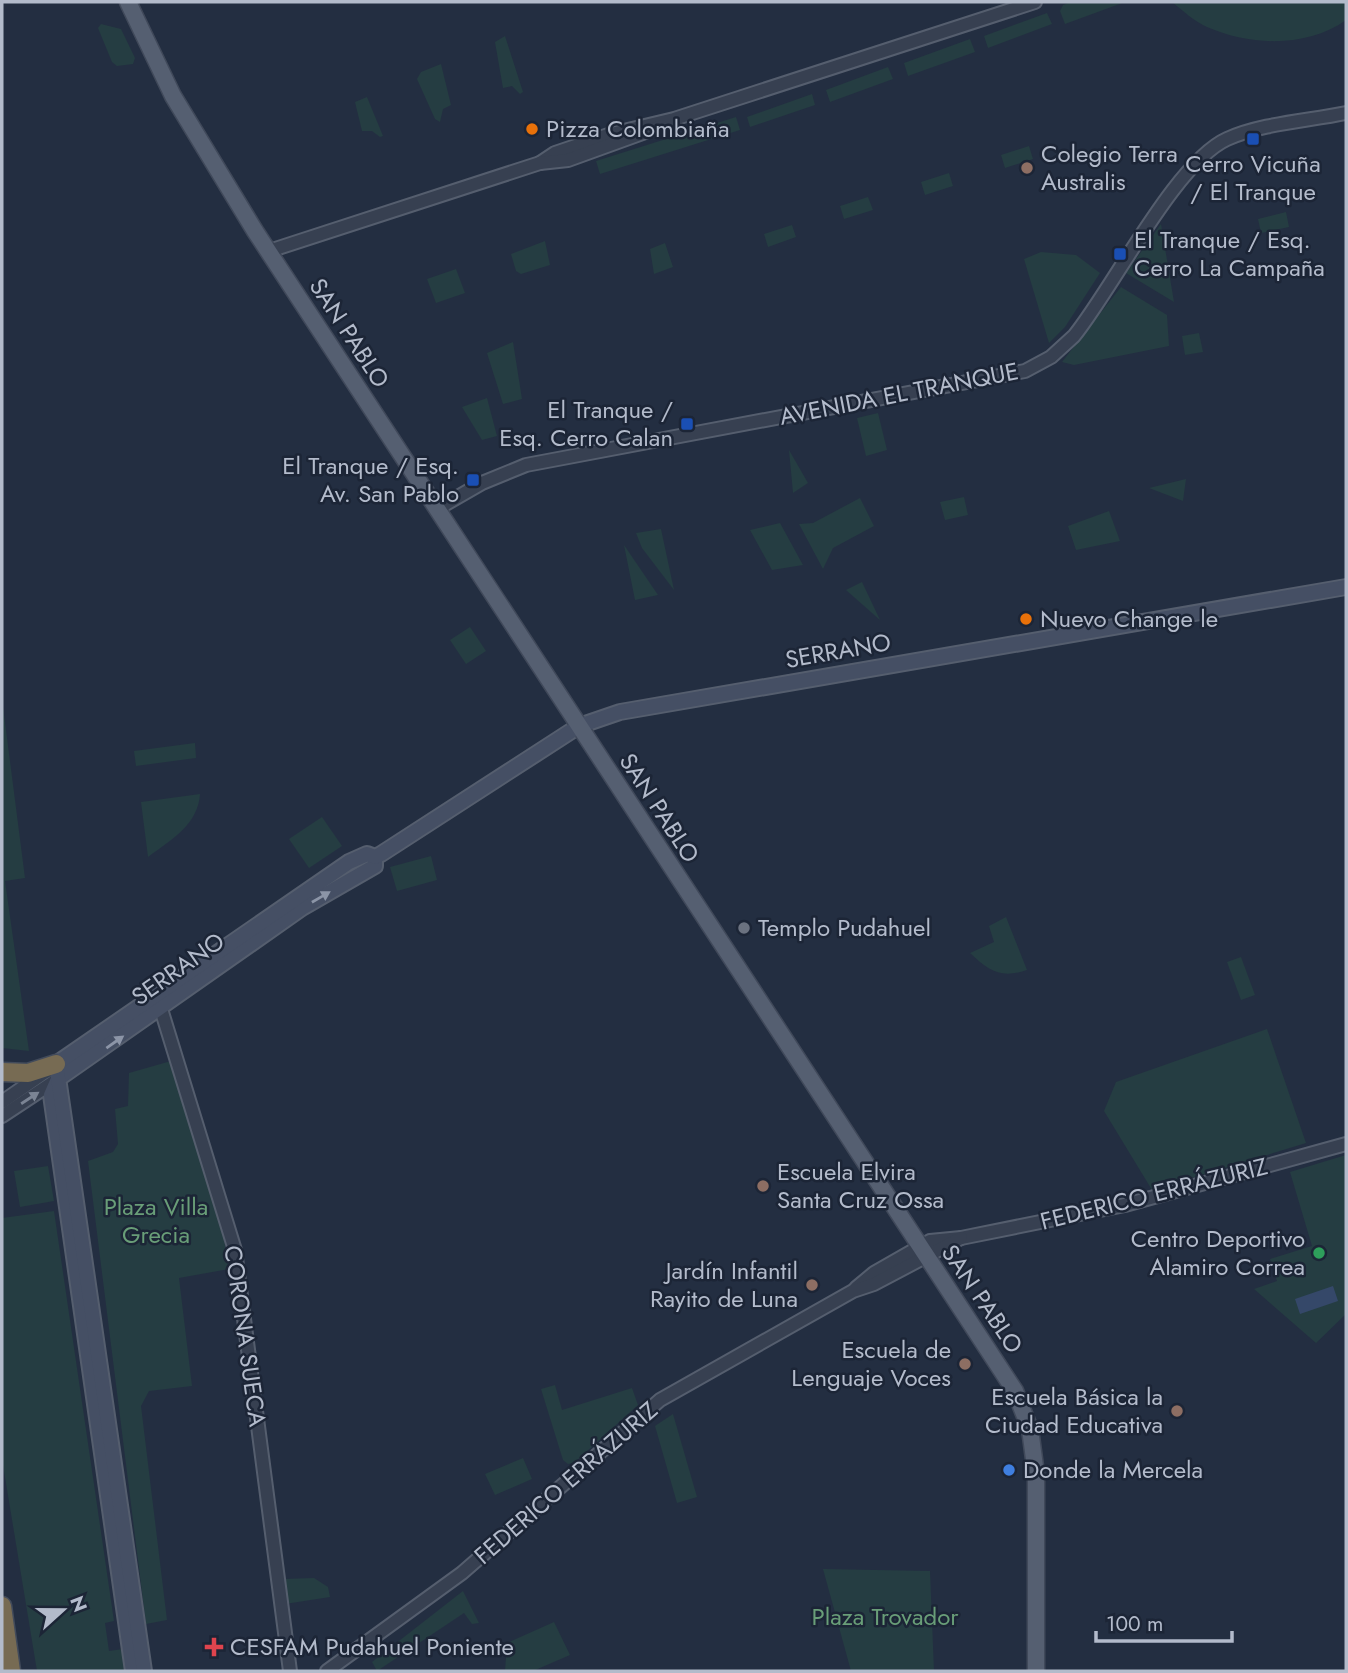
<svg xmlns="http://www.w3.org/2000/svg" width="1348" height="1673" viewBox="0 0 1348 1673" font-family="Jost,sans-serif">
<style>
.green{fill:#253d42}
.water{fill:#354869}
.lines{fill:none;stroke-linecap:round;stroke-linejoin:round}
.tertiary-casing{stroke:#555e6e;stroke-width:16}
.secondary-casing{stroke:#555e6e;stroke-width:18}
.primary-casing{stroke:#40495a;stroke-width:19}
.motorway-casing{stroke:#424b5b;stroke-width:21}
.tertiary{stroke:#374051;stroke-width:12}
.secondary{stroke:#454f64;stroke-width:14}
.primary{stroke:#555f71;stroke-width:16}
.motorway{stroke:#776b53;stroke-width:18}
.oneway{fill:#8c95a7}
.oneway2{fill:#7b8494}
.food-dot{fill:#e8710a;stroke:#1c2536;stroke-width:2.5}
.transit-dot{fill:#1a4fb4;stroke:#1c2536;stroke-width:2.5}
.education-dot{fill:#8d6e63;stroke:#1c2536;stroke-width:2.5}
.worship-dot{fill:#6b7280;stroke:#1c2536;stroke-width:2.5}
.leisure-dot{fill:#2e9e5b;stroke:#1c2536;stroke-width:2.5}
.shop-dot{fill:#3f7fe0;stroke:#1c2536;stroke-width:2.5}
.health-dot{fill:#e0444e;stroke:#1c2536;stroke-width:2.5}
.labels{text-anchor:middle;stroke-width:5;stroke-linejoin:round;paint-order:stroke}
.poi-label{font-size:24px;fill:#b3bbcb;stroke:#1c2536;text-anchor:start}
.street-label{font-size:24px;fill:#b3bbcb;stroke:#1c2536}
.park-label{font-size:24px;fill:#699e78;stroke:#1c2536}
</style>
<rect width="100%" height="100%" fill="#232e41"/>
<g class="green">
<path d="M1071,2H1125L1065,24L1060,11L1063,5Z"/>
<path d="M1172,2H1346V20C1307,48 1250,46 1207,27C1195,22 1182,10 1172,2Z"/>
<path d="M1047,13L1052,24L988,48L984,36Z"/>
<path d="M101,24L121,29L135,58L133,64L117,66L112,62L98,28Z"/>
<path d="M505,36L523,92L520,94L512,86L503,88L495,42Z"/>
<path d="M970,39L975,52L908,76L904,63Z"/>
<path d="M441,64L451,105L443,109L440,122L435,119L417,79L421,72Z"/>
<path d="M888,67L893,79L830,102L826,90Z"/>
<path d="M812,94L815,105L750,127L747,117Z"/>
<path d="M367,97L383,136L380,137L372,131H362L355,102Z"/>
<path d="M736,117L740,130L600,174L596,161Z"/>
<path d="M1029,146L1033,159L1005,168L1001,155Z"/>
<path d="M949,173L953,186L925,195L921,182Z"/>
<path d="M868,197L873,210L844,219L840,206Z"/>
<path d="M1286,212L1289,227L1261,233L1258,219Z"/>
<path d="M1161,224L1174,302L1126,273Z"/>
<path d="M792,225L796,237L768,247L764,234Z"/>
<path d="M545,241L550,265L521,274L516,271L511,254Z"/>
<path d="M665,243L673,267L654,274L650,249Z"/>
<path d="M1041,252L1076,255L1100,273L1065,327L1049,343L1024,259Z"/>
<path d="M456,269L465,293L436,303L427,279Z"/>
<path d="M1121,287L1167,315L1169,346L1074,365L1062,362Z"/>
<path d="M1199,333L1203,352L1185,355L1182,336Z"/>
<path d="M513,342L522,399L503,404L487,353Z"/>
<path d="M487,398L497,436L482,440L462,407Z"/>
<path d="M878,413L887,450L866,456L857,418Z"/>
<path d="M789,450L808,483L793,493Z"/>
<path d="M1186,479L1183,501L1149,488Z"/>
<path d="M964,497L968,515L945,520L940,502Z"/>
<path d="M860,498L874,526L833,548L823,569L799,524L813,523Z"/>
<path d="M1109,511L1120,541L1076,550L1068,526Z"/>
<path d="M780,523L803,565L772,570L750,530Z"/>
<path d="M661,529L674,590L642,548L636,533Z"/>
<path d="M624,545L658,595L635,600Z"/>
<path d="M862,582L880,620L846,590Z"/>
<path d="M470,627L486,651L466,664L450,640Z"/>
<path d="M2,699L25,878L5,881L29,1051L2,1048Z"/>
<path d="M195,743L196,758L136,766L134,751Z"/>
<path d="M200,794C198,825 171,840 148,857L141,802Z"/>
<path d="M322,817L342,846L309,868L289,839Z"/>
<path d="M431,856L437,880L397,891L390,867Z"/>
<path d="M1006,917L1027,970C1001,979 989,971 970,953L994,942L989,926Z"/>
<path d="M1241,957L1255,995L1241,1000L1227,962Z"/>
<path d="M1267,1029L1306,1143L1152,1190L1104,1111L1116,1082Z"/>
<path d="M171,1061L221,1222L229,1269L179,1278L192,1386L149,1391L141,1406L167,1620L146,1624L88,1161L113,1152L118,1144L115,1109L128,1106L129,1073Z"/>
<path d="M1346,1155V1314L1316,1343L1254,1289L1277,1281L1270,1259L1312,1246L1290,1172Z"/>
<path d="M48,1166L54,1201L20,1207L14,1171Z"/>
<path d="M54,1211L114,1621L105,1623L109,1651L123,1649L126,1671H37L2,1459V1218Z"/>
<path d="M555,1385L562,1410L632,1388L638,1405L574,1463L568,1464L563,1460L541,1389Z"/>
<path d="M673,1414L697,1497L677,1503L655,1426Z"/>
<path d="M523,1458L532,1479L495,1495L485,1474Z"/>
<path d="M823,1569L930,1571L934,1671H851Z"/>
<path d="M314,1578L328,1587L330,1597L285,1604L283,1579Z"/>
<path d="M463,1591L479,1623L472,1624L464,1613L377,1671L372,1662Z"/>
<path d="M554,1622L570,1655L533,1671H505L507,1643Z"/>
</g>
<path class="water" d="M1333,1286L1338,1301L1300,1314L1295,1299Z"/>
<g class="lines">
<g class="tertiary-casing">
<g id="tertiary">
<path d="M540,163L555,153L611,134L674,119L1035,2"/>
<path d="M269,251L540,163L568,160L662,126"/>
<path d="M437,509L482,483L526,465L1025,371L1051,357L1074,336C1113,288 1176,162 1227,139C1263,123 1308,121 1346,113"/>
<path d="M161,1009L235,1250L290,1671"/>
<path d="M2,1102L48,1070"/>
<path d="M2,1116L58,1079"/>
<path d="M856,1288L874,1273L930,1241L961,1238L1125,1205L1346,1144"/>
<path d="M327,1671L462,1573L660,1400L853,1291L874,1284L961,1238"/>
</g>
</g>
<g class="secondary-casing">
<g id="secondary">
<path d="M58,1079L51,1095L133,1671"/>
<path d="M58,1079L302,908L375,866V857"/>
<path d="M144,1671L56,1064L349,862L367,854L375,857L381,854L579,726L620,712L1346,587"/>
</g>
</g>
<g class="primary-casing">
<path id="primary" d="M128,2L173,96L255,231L1015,1391L1030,1429L1036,1474V1671"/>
</g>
<g class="motorway-casing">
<g id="motorway">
<path d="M2,1072L28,1073L56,1064"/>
<path d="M2,1606L11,1671"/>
</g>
</g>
<use href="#tertiary" class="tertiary"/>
<use href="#secondary" class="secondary"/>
<use href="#primary" class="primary"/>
<use href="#motorway" class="motorway"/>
</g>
<defs><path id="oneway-solid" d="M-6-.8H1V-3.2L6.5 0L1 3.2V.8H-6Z" transform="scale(1.75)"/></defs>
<g class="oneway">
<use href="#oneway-solid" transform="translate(321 897) rotate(-30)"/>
<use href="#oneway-solid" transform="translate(115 1042) rotate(-35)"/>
</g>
<use class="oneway2" href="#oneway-solid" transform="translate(30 1098) rotate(-33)"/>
<g class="food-dot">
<circle cx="532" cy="129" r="7"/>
<circle cx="1026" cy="619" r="7"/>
</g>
<g class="transit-dot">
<rect x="1246" y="132" width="14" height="14" rx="3.5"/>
<rect x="1113" y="247" width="14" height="14" rx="3.5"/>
<rect x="680" y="417" width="14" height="14" rx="3.5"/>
<rect x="466" y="473" width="14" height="14" rx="3.5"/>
</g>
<g class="education-dot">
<circle cx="1027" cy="168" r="7"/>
<circle cx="763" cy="1186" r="7"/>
<circle cx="812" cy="1285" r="7"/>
<circle cx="965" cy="1364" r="7"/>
<circle cx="1177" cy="1411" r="7"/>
</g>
<circle class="worship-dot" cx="744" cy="928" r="7"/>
<circle class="leisure-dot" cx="1319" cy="1253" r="7"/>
<circle class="shop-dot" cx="1009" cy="1470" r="7"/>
<path class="health-dot" d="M210.5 1636.5h7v7h7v7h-7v7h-7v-7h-7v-7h7z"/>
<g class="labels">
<g class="poi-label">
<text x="546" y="137">Pizza Colombiaña</text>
<text x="1041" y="162">Colegio Terra<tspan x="1041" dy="28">Australis</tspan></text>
<text x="1253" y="172" text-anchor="middle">Cerro Vicuña<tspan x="1253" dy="28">/ El Tranque</tspan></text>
<text x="1134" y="248">El Tranque / Esq.<tspan x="1134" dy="28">Cerro La Campaña</tspan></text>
<text x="673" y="418" text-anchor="end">El Tranque /<tspan x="673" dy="28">Esq. Cerro Calan</tspan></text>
<text x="459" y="474" text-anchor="end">El Tranque / Esq.<tspan x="459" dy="28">Av. San Pablo</tspan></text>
<text x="1040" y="627">Nuevo Change le</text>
<text x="758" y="936">Templo Pudahuel</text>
<text x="777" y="1180">Escuela Elvira<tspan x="777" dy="28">Santa Cruz Ossa</tspan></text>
<text x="1305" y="1247" text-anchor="end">Centro Deportivo<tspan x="1305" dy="28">Alamiro Correa</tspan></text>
<text x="798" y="1279" text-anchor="end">Jardín Infantil<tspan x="798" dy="28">Rayito de Luna</tspan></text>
<text x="951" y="1358" text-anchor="end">Escuela de<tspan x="951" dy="28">Lenguaje Voces</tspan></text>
<text x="1163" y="1405" text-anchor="end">Escuela Básica la<tspan x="1163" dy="28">Ciudad Educativa</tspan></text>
<text x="1023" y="1478">Donde la Mercela</text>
<text x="230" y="1655">CESFAM Pudahuel Poniente</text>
</g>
<g class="street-label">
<text transform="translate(349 333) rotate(57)" y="8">SAN PABLO</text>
<text transform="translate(899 394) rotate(-11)" y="8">AVENIDA EL TRANQUE</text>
<text transform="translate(838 651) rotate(-10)" y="8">SERRANO</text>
<text transform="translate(659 808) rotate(57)" y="8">SAN PABLO</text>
<text transform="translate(178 969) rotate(-35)" y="8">SERRANO</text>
<text transform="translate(1154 1194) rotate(-14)" y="8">FEDERICO ERRÁZURIZ</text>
<text transform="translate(982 1299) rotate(56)" y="8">SAN PABLO</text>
<text transform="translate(245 1336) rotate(82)" y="8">CORONA SUECA</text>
<text transform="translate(566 1483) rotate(-41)" y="8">FEDERICO ERRÁZURIZ</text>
</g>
<g class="park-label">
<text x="156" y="1215">Plaza Villa<tspan x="156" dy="28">Grecia</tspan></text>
<text x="885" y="1625">Plaza Trovador</text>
</g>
</g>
<rect width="1348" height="1673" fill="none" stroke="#b3bbcb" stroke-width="7"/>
<g transform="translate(63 1610) rotate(69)" stroke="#1c2536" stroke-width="5" paint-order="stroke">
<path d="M0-5L12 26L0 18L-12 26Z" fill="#b3bbcb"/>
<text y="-10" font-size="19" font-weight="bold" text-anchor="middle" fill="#b3bbcb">N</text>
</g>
<path d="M1096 1631v10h136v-10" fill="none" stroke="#b3bbcb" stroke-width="3.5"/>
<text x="1106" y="1631" font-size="21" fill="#b3bbcb" stroke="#1c2536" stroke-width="5" paint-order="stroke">100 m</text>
</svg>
